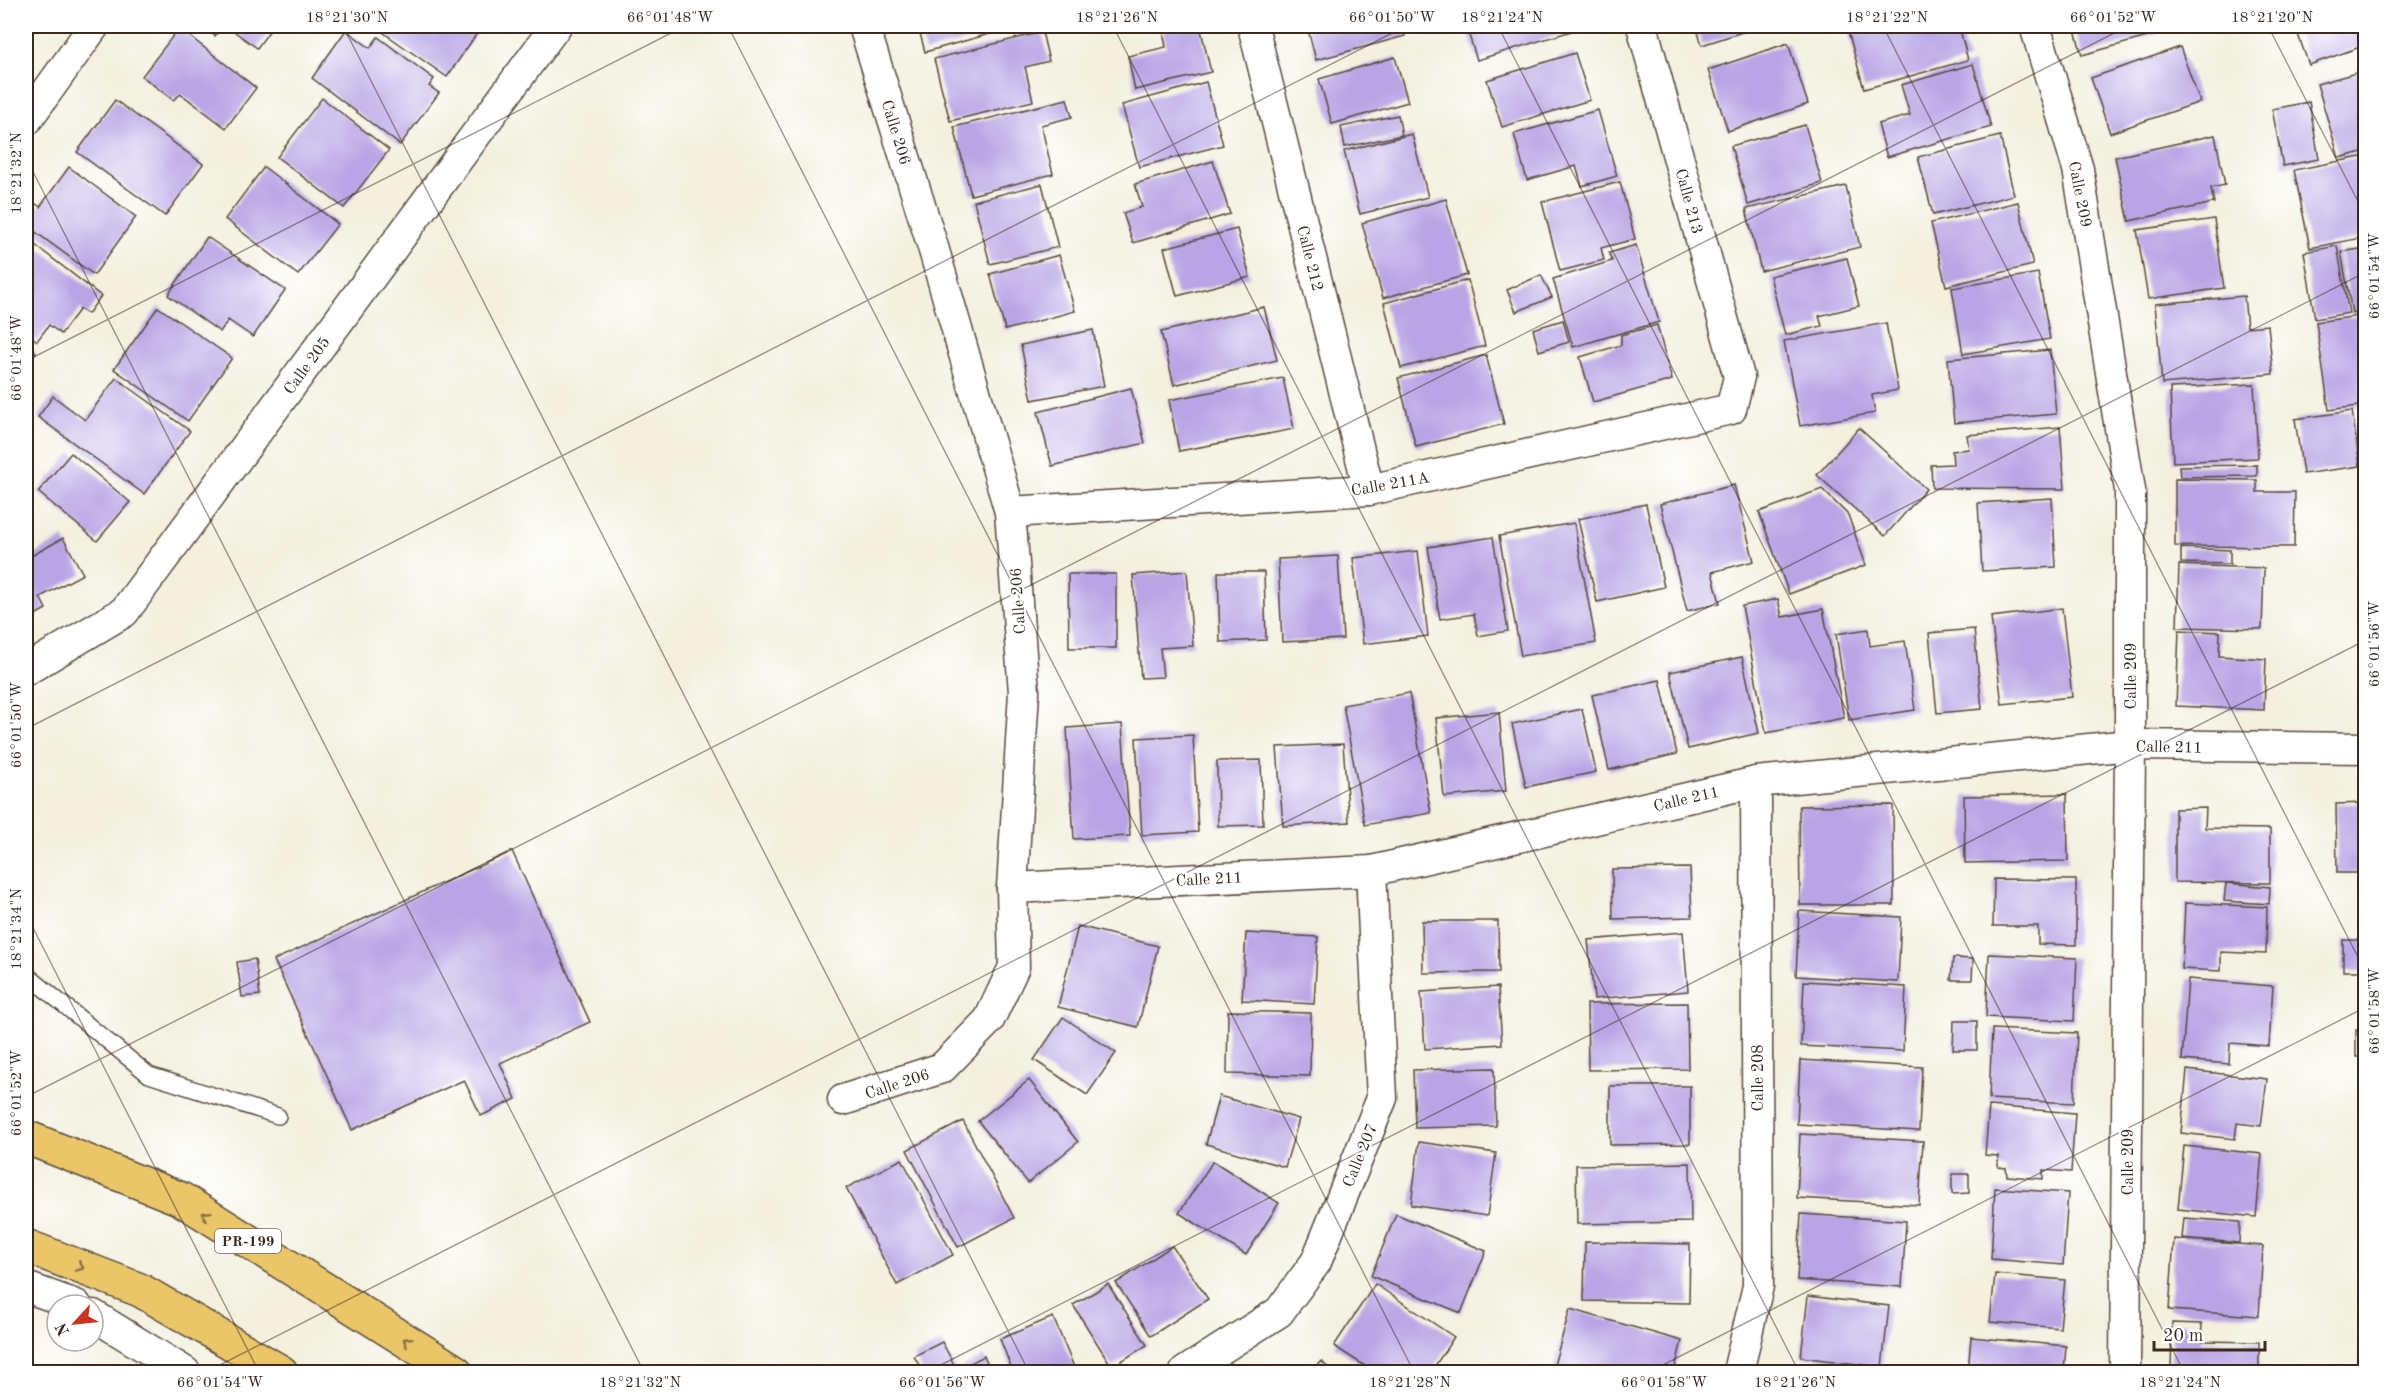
<svg xmlns="http://www.w3.org/2000/svg" width="2391" height="1398" viewBox="0 0 2391 1398" font-family="'Old Standard TT',serif">
<style>
.building{fill:#b7a5e5}
.lines{fill:none;stroke-linecap:round;stroke-linejoin:round}
.service-casing{stroke:#57483b;stroke-width:18}
.minor-casing{stroke:#57483b;stroke-width:33}
.primary-casing{stroke:#57483b;stroke-width:36}
.service{stroke:#fff;stroke-width:15}
.minor{stroke:#fff;stroke-width:30}
.primary{stroke:#ebc669;stroke-width:33}
.oneway{stroke:#8a7040}
.ticks{fill:none;stroke:#3b2a1e;stroke-width:1.5;stroke-opacity:0.45}
.labels{text-anchor:middle;stroke-width:4.5;stroke-linejoin:round;paint-order:stroke}
.shield{fill:#fff;stroke:#766a62;stroke-width:1.5}
.shield-label{font-size:15px;font-weight:bold;fill:#3b2a1e}
.street-label{font-size:16px;fill:#3b2a1e;stroke:#fff}
.neatline{fill:none;stroke:#3b2a1e;stroke-width:2}
.ticks-label{font-size:15px;text-anchor:middle;fill:#3b2a1e}
</style>
<rect width="100%" height="100%" fill="#fff"/>
<filter id="ink" filterUnits="userSpaceOnUse"><feTurbulence type="fractalNoise" baseFrequency=".0167" numOctaves="2"/><feDisplacementMap in="SourceGraphic" scale="12" xChannelSelector="R" yChannelSelector="G"/><feConvolveMatrix kernelMatrix="1 2 1 2 8 2 1 2 1" color-interpolation-filters="sRGB"/></filter>
<filter id="wash" filterUnits="userSpaceOnUse"><feTurbulence type="fractalNoise" baseFrequency=".008" numOctaves="4" result="noise"/><feDisplacementMap in="SourceGraphic" scale="24" xChannelSelector="R" yChannelSelector="G"/><feGaussianBlur stdDeviation="1.35" result="paint"/><feColorMatrix in="noise" values="0 0 0 0 0 0 0 0 0 0 0 0 0 0 0 0 0 1.4 0 .05"/><feComposite in="paint" operator="in"/></filter>
<g filter="url(#wash)">
<rect width="100%" height="100%" fill="#f3f0de"/>
<g id="blocks">
<g class="building">
<path d="M202,26H222L215,36Z"/>
<path d="M227,26H273L257,48Z"/>
<path d="M374,26H482L447,77Z"/>
<path d="M918,26H1018L925,52Z"/>
<path d="M1162,26H1200L1211,72L1135,90L1128,56L1166,47Z"/>
<path d="M1307,26H1402L1405,36L1316,60Z"/>
<path d="M1466,26H1577L1578,29L1477,60Z"/>
<path d="M1696,26H1761L1702,45Z"/>
<path d="M1868,26H1959L1968,60L1864,89L1848,31Z"/>
<path d="M2074,26H2180V28L2082,55Z"/>
<path d="M2295,26H2366V45L2309,65Z"/>
<path d="M179,28L256,88L226,128L181,94L173,100L142,76Z"/>
<path d="M346,30L370,48L378,37L434,79L429,86L439,93L400,145L312,78Z"/>
<path d="M1042,32L1049,61L1025,67L1033,101L950,121L934,59Z"/>
<path d="M1788,43L1808,104L1728,131L1708,70Z"/>
<path d="M2180,47L2200,102L2110,133L2091,78Z"/>
<path d="M1575,53L1590,100L1502,127L1487,80Z"/>
<path d="M1395,57L1408,102L1332,124L1319,79Z"/>
<path d="M1973,64L1991,127L1887,157L1878,124L1910,115L1901,85Z"/>
<path d="M2366,70V151L2339,158L2317,84Z"/>
<path d="M1206,82L1223,145L1139,167L1122,105Z"/>
<path d="M322,98L389,150L344,208L277,157Z"/>
<path d="M1067,99L1072,117L1041,125L1053,174L971,195L954,127Z"/>
<path d="M115,100L203,164L165,216L77,152Z"/>
<path d="M2309,102L2319,159L2283,166L2272,109Z"/>
<path d="M1598,110L1617,176L1582,186L1576,166L1527,180L1514,134Z"/>
<path d="M1398,115L1402,135L1345,147L1341,127Z"/>
<path d="M1805,125L1822,183L1748,205L1731,146Z"/>
<path d="M1412,134L1428,197L1360,214L1344,151Z"/>
<path d="M2215,135L2225,185L2211,188L2214,203L2129,221L2115,157Z"/>
<path d="M2000,136L2014,195L1933,215L1918,157Z"/>
<path d="M2366,156V237L2310,248L2294,170Z"/>
<path d="M1213,161L1230,214L1133,243L1123,213L1142,207L1135,184Z"/>
<path d="M69,167L136,217L94,275L26,225V196L40,207Z"/>
<path d="M264,167L338,224L298,275L225,219Z"/>
<path d="M1620,182L1635,239L1601,248L1604,260L1560,271L1542,202Z"/>
<path d="M1042,184L1058,247L990,264L974,201Z"/>
<path d="M1846,186L1860,247L1761,271L1746,209Z"/>
<path d="M1446,199L1467,275L1383,298L1362,223Z"/>
<path d="M2018,202L2033,265L1946,286L1931,223Z"/>
<path d="M2214,219L2224,288L2148,299L2137,230Z"/>
<path d="M1237,229L1250,277L1177,296L1164,248Z"/>
<path d="M207,237L285,290L253,337L228,320L220,332L168,295Z"/>
<path d="M26,238L101,296L88,314L80,309L61,334L49,325L37,341L26,332Z"/>
<path d="M1636,245L1659,322L1573,347L1553,279L1612,261L1609,253Z"/>
<path d="M2337,246L2349,313L2315,319L2304,252Z"/>
<path d="M2366,248V310L2352,313L2341,252Z"/>
<path d="M1059,255L1075,311L1005,330L990,274Z"/>
<path d="M1847,258L1859,306L1819,316L1822,326L1785,335L1770,276Z"/>
<path d="M2038,273L2050,339L1963,354L1952,288Z"/>
<path d="M1541,275L1552,297L1516,312L1507,290Z"/>
<path d="M1468,280L1485,346L1401,368L1384,303Z"/>
<path d="M2244,296L2247,327L2268,325L2273,374L2162,384L2155,304Z"/>
<path d="M158,307L232,358L188,421L114,369Z"/>
<path d="M1264,307L1277,360L1174,385L1161,332Z"/>
<path d="M2366,315V405L2329,410L2316,322Z"/>
<path d="M1563,320L1569,342L1539,351L1533,329Z"/>
<path d="M1886,323L1898,390L1872,395L1875,413L1800,426L1784,341Z"/>
<path d="M1657,325L1672,380L1593,402L1580,357L1621,345V335Z"/>
<path d="M1093,330L1104,386L1032,400L1021,345Z"/>
<path d="M26,345L36,352L26,367Z"/>
<path d="M2050,350L2056,414L1954,423L1948,359Z"/>
<path d="M1486,355L1504,424L1416,447L1398,378Z"/>
<path d="M116,378L190,431L144,494L38,417L53,396L85,420Z"/>
<path d="M1283,378L1294,429L1179,451L1169,400Z"/>
<path d="M2254,384L2258,458L2173,462L2170,388Z"/>
<path d="M1131,388L1145,443L1052,466L1038,412Z"/>
<path d="M2352,411L2360,466L2303,474L2295,419Z"/>
<path d="M2060,427L2065,489L1932,488L1931,465L1953,464L1952,451L1969,449L1967,435Z"/>
<path d="M1859,428L1926,489L1885,536L1817,475Z"/>
<path d="M71,453L130,502L97,541L38,492Z"/>
<path d="M2257,465V476L2180,477L2179,466Z"/>
<path d="M2175,479L2257,480V492H2295L2294,547L2175,546Z"/>
<path d="M1734,485L1754,561L1712,572L1720,603L1687,611L1660,504Z"/>
<path d="M1822,489L1848,515L1866,565L1789,594L1759,512Z"/>
<path d="M2052,498L2056,567L1982,571L1978,503Z"/>
<path d="M1646,504L1664,587L1597,602L1578,519Z"/>
<path d="M1574,523L1596,643L1521,656L1499,536Z"/>
<path d="M1493,537L1508,631L1478,636L1474,614L1440,619L1428,547Z"/>
<path d="M63,538L83,574L40,597L46,609L26,620V559Z"/>
<path d="M2181,548L2230,550V564L2181,563Z"/>
<path d="M1418,551L1428,636L1363,644L1353,558Z"/>
<path d="M1338,556L1343,639L1282,642L1278,559Z"/>
<path d="M2179,565L2264,568L2262,629L2177,627Z"/>
<path d="M1187,571L1193,646L1160,648L1163,677L1141,678L1133,575Z"/>
<path d="M1218,572H1264L1266,640L1220,642Z"/>
<path d="M1068,574H1116V648H1069Z"/>
<path d="M1778,599L1782,617L1823,609L1844,718L1766,733L1742,606Z"/>
<path d="M2062,608L2072,697L2002,704L1991,617Z"/>
<path d="M1868,629L1870,646L1905,641L1915,710L1849,720L1836,634Z"/>
<path d="M1974,629L1982,709L1937,713L1929,633Z"/>
<path d="M2179,630L2220,632L2219,656L2266,659L2264,710L2176,706Z"/>
<path d="M1742,657L1759,733L1688,749L1670,672Z"/>
<path d="M1660,680L1677,754L1609,770L1592,695Z"/>
<path d="M1409,693L1431,813L1365,825L1343,705Z"/>
<path d="M1582,709L1596,772L1526,787L1512,724Z"/>
<path d="M1499,712L1506,791L1444,797L1436,718Z"/>
<path d="M1122,724L1130,836L1074,839L1067,728Z"/>
<path d="M1193,735L1198,832L1142,835L1136,738Z"/>
<path d="M1343,744L1349,822L1283,826L1277,747Z"/>
<path d="M1261,760L1263,825L1218,826L1217,761Z"/>
<path d="M2067,794L2068,861L1965,863L1964,796Z"/>
<path d="M2366,803V873H2337L2336,804Z"/>
<path d="M1893,805L1894,905H1800L1799,806Z"/>
<path d="M2206,808L2205,828L2270,829V883L2175,882V809Z"/>
<path d="M512,851L590,1022L500,1063L516,1099L481,1116L464,1080L352,1130L274,960Z"/>
<path d="M1690,868L1692,917L1613,919L1612,869Z"/>
<path d="M1994,879L2076,880V945L2038,944V926H1993Z"/>
<path d="M2226,883L2270,887L2269,904L2224,901Z"/>
<path d="M2185,903L2267,907L2266,954L2221,952V971L2182,969Z"/>
<path d="M1799,911L1901,917L1898,982L1796,976Z"/>
<path d="M1422,921H1498L1499,972L1423,973Z"/>
<path d="M1078,926L1158,946L1138,1027L1058,1007Z"/>
<path d="M1683,932L1688,991L1594,999L1588,940Z"/>
<path d="M1246,933L1318,937L1314,1004L1242,1000Z"/>
<rect x="2343" y="940" width="23" height="31"/>
<path d="M1989,954L2077,958L2074,1021L1986,1017Z"/>
<path d="M1953,958L1973,959L1972,980H1951Z"/>
<path d="M255,959L260,995L242,997L237,962Z"/>
<path d="M2188,979L2273,986L2269,1046L2230,1043L2229,1064L2182,1060Z"/>
<path d="M1804,981L1906,987L1903,1051L1801,1046Z"/>
<path d="M1498,987L1502,1044L1425,1049L1421,992Z"/>
<path d="M1687,1003L1688,1069L1588,1070L1587,1004Z"/>
<path d="M1228,1011L1311,1013L1310,1076L1227,1074Z"/>
<path d="M1063,1017L1116,1053L1087,1095L1034,1060Z"/>
<path d="M1954,1021H1977V1050H1953Z"/>
<path d="M1992,1029L2077,1033L2074,1103L1989,1099Z"/>
<rect x="2356" y="1030" width="10" height="27"/>
<path d="M1800,1060L1922,1067L1919,1131L1797,1124Z"/>
<path d="M1494,1068L1496,1126L1415,1128L1413,1070Z"/>
<path d="M2187,1070L2267,1079L2261,1126L2237,1123L2235,1139L2181,1133Z"/>
<path d="M1029,1080L1078,1142L1028,1183L978,1121Z"/>
<path d="M1610,1086H1690V1144L1610,1145Z"/>
<path d="M1219,1096L1299,1119L1285,1167L1206,1144Z"/>
<path d="M1989,1106L2075,1113L2071,1172L2043,1170V1179L2007,1176L2006,1168L1998,1167V1156L1985,1155Z"/>
<path d="M963,1121L1014,1218L958,1247L907,1150Z"/>
<path d="M1800,1134L1923,1141L1919,1205L1797,1198Z"/>
<path d="M1419,1142L1496,1153L1487,1216L1411,1205Z"/>
<path d="M2184,1146L2262,1154L2256,1217L2178,1209Z"/>
<path d="M902,1159L953,1255L897,1285L846,1188Z"/>
<path d="M1213,1161L1279,1203L1246,1255L1179,1213Z"/>
<path d="M1690,1163L1691,1222L1577,1224L1576,1165Z"/>
<rect x="2361" y="1166" width="5" height="35"/>
<path d="M1952,1174H1969V1193L1952,1194Z"/>
<path d="M1995,1188L2068,1193L2063,1265L1991,1259Z"/>
<path d="M1396,1214L1486,1251L1461,1313L1371,1276Z"/>
<path d="M1801,1214L1906,1221L1902,1287L1797,1280Z"/>
<path d="M2184,1218L2240,1222L2239,1243L2182,1238Z"/>
<path d="M2174,1239L2263,1246L2259,1316L2169,1310Z"/>
<path d="M1585,1242L1690,1244L1689,1303L1584,1301Z"/>
<path d="M1172,1246L1208,1299L1151,1336L1116,1283Z"/>
<path d="M1995,1274L2065,1280L2060,1328L1990,1322Z"/>
<path d="M1108,1284L1147,1345L1112,1367L1073,1305Z"/>
<path d="M1375,1284L1454,1337L1431,1372H1374L1334,1346Z"/>
<path d="M1808,1296L1889,1306L1882,1367L1801,1357Z"/>
<path d="M1570,1309L1682,1341L1674,1372H1552Z"/>
<path d="M1053,1317L1076,1372H1013L1000,1339Z"/>
<path d="M2172,1323L2202,1324L2201,1341L2259,1342V1372H2171Z"/>
<path d="M1971,1337L2066,1346L2064,1372H1968Z"/>
<rect x="2360" y="1337" width="6" height="35"/>
<path d="M942,1342L957,1370L984,1356L992,1372H923L914,1356Z"/>
<path d="M1321,1361L1333,1372H1311Z"/>
</g>
</g>
</g>
<g filter="url(#ink)">
<use href="#blocks" fill-opacity="0" stroke="#57483b" stroke-width="1.5"/>
<g class="lines">
<g class="service-casing">
<path id="service" d="M26,974L149,1075L278,1116"/>
</g>
<g class="minor-casing">
<g id="minor">
<path d="M1253,26L1369,490"/>
<path d="M2035,26L2078,169L2130,490V745L2125,1372"/>
<path d="M26,121L94,26"/>
<path d="M1010,512L1369,490L1731,409L1739,377L1642,26"/>
<path d="M26,670L124,612L556,26"/>
<path d="M1012,888L1371,871L1756,782L2130,745L2366,748"/>
<path d="M843,1100L942,1068L989,1020L1014,967L1012,888L1024,692L1010,512L933,247L864,26"/>
<path d="M26,1287L76,1305"/>
<path d="M93,1315L185,1372"/>
<path d="M1185,1372L1279,1312L1316,1262L1382,1098L1371,871"/>
<path d="M1738,1372L1758,1286L1756,782"/>
</g>
</g>
<g class="primary-casing">
<g id="primary">
<path d="M26,1137L181,1199L456,1372"/>
<path d="M26,1246L140,1290L281,1372"/>
</g>
</g>
<use href="#service" class="service"/>
<use href="#minor" class="minor"/>
<use href="#primary" class="primary"/>
</g>
<defs><path id="oneway-chevron" d="M-2-3.5L2.5 0L-2 3.5" fill="none" stroke-width="1.6" stroke-linecap="round" stroke-linejoin="round" transform="scale(1.5)"/></defs>
<g class="oneway">
<use href="#oneway-chevron" transform="translate(206 1215) rotate(-148)"/>
<use href="#oneway-chevron" transform="translate(80 1267) rotate(21)"/>
<use href="#oneway-chevron" transform="translate(407 1341) rotate(-148)"/>
</g>
</g>
<path class="ticks" d="M343,26L1029,1372M728,26L1414,1372M1113,26L1799,1372M1498,26L2184,1372M1883,26L2366,973M2268,26L2366,217M26,158L644,1372M26,361L685,26M26,729L1406,26M26,914L259,1372M26,1097L2128,26M206,1372L2366,272M927,1372L2366,640M1649,1372L2366,1007"/>
<g class="labels">
<rect class="shield" x="215" y="1229" width="66" height="24" rx="4.5"/>
<g class="shield-label">
<text x="248" y="1246">PR-199</text>
</g>
<g class="street-label">
<text transform="translate(897 132) rotate(73)" y="6">Calle 206</text>
<text transform="translate(2081 194) rotate(79)" y="6">Calle 209</text>
<text transform="translate(1690 201) rotate(75)" y="6">Calle 213</text>
<text transform="translate(1311 258) rotate(76)" y="6">Calle 212</text>
<text transform="translate(306 365) rotate(-54)" y="6">Calle 205</text>
<text transform="translate(1390 483) rotate(-10)" y="6">Calle 211A</text>
<text transform="translate(1017 601) rotate(-94)" y="6">Calle 206</text>
<text transform="translate(2130 676) rotate(-90)" y="6">Calle 209</text>
<text transform="translate(2169 746) rotate(1)" y="6">Calle 211</text>
<text transform="translate(1686 798) rotate(-13)" y="6">Calle 211</text>
<text transform="translate(1209 878) rotate(-3)" y="6">Calle 211</text>
<text transform="translate(1757 1078) rotate(-90)" y="6">Calle 208</text>
<text transform="translate(897 1083) rotate(-18)" y="6">Calle 206</text>
<text transform="translate(1359 1155) rotate(-68)" y="6">Calle 207</text>
<text transform="translate(2127 1162) rotate(-90)" y="6">Calle 209</text>
</g>
</g>
<rect width="2391" height="1398" fill="none" stroke="#fff" stroke-width="66"/>
<g transform="translate(75 1323) rotate(243)"><circle r="28" fill="#ffffff" stroke="#b1aaa5" stroke-width="1.5"/>
<path d="M0-4.5L10 22L0 15L-10 22Z" fill="#c8321e"/>
<text y="-9" font-size="16" font-weight="bold" text-anchor="middle" fill="#3b2a1e">N</text>
</g>
<path d="M2154 1341v9h111v-9" fill="none" stroke="#3b2a1e" stroke-width="3"/>
<text x="2163" y="1341" font-size="18" fill="#3b2a1e" stroke="#ffffff" stroke-width="4.5" paint-order="stroke">20 m</text>
<rect x="33" y="33" width="2325" height="1332" class="neatline"/>
<g class="ticks-label">
<text x="347" y="22">18°21'30"N</text>
<text x="670" y="22">66°01'48"W</text>
<text x="1117" y="22">18°21'26"N</text>
<text x="1392" y="22">66°01'50"W</text>
<text x="1502" y="22">18°21'24"N</text>
<text x="1887" y="22">18°21'22"N</text>
<text x="2113" y="22">66°01'52"W</text>
<text x="2272" y="22">18°21'20"N</text>
<text transform="translate(16 173) rotate(-90)" y="5">18°21'32"N</text>
<text transform="translate(2374 276) rotate(-90)" y="5">66°01'54"W</text>
<text transform="translate(16 358) rotate(-90)" y="5">66°01'48"W</text>
<text transform="translate(2374 644) rotate(-90)" y="5">66°01'56"W</text>
<text transform="translate(16 725) rotate(-90)" y="5">66°01'50"W</text>
<text transform="translate(16 929) rotate(-90)" y="5">18°21'34"N</text>
<text transform="translate(2374 1011) rotate(-90)" y="5">66°01'58"W</text>
<text transform="translate(16 1093) rotate(-90)" y="5">66°01'52"W</text>
<text x="220" y="1387">66°01'54"W</text>
<text x="640" y="1387">18°21'32"N</text>
<text x="942" y="1387">66°01'56"W</text>
<text x="1410" y="1387">18°21'28"N</text>
<text x="1664" y="1387">66°01'58"W</text>
<text x="1795" y="1387">18°21'26"N</text>
<text x="2180" y="1387">18°21'24"N</text>
</g>
</svg>
